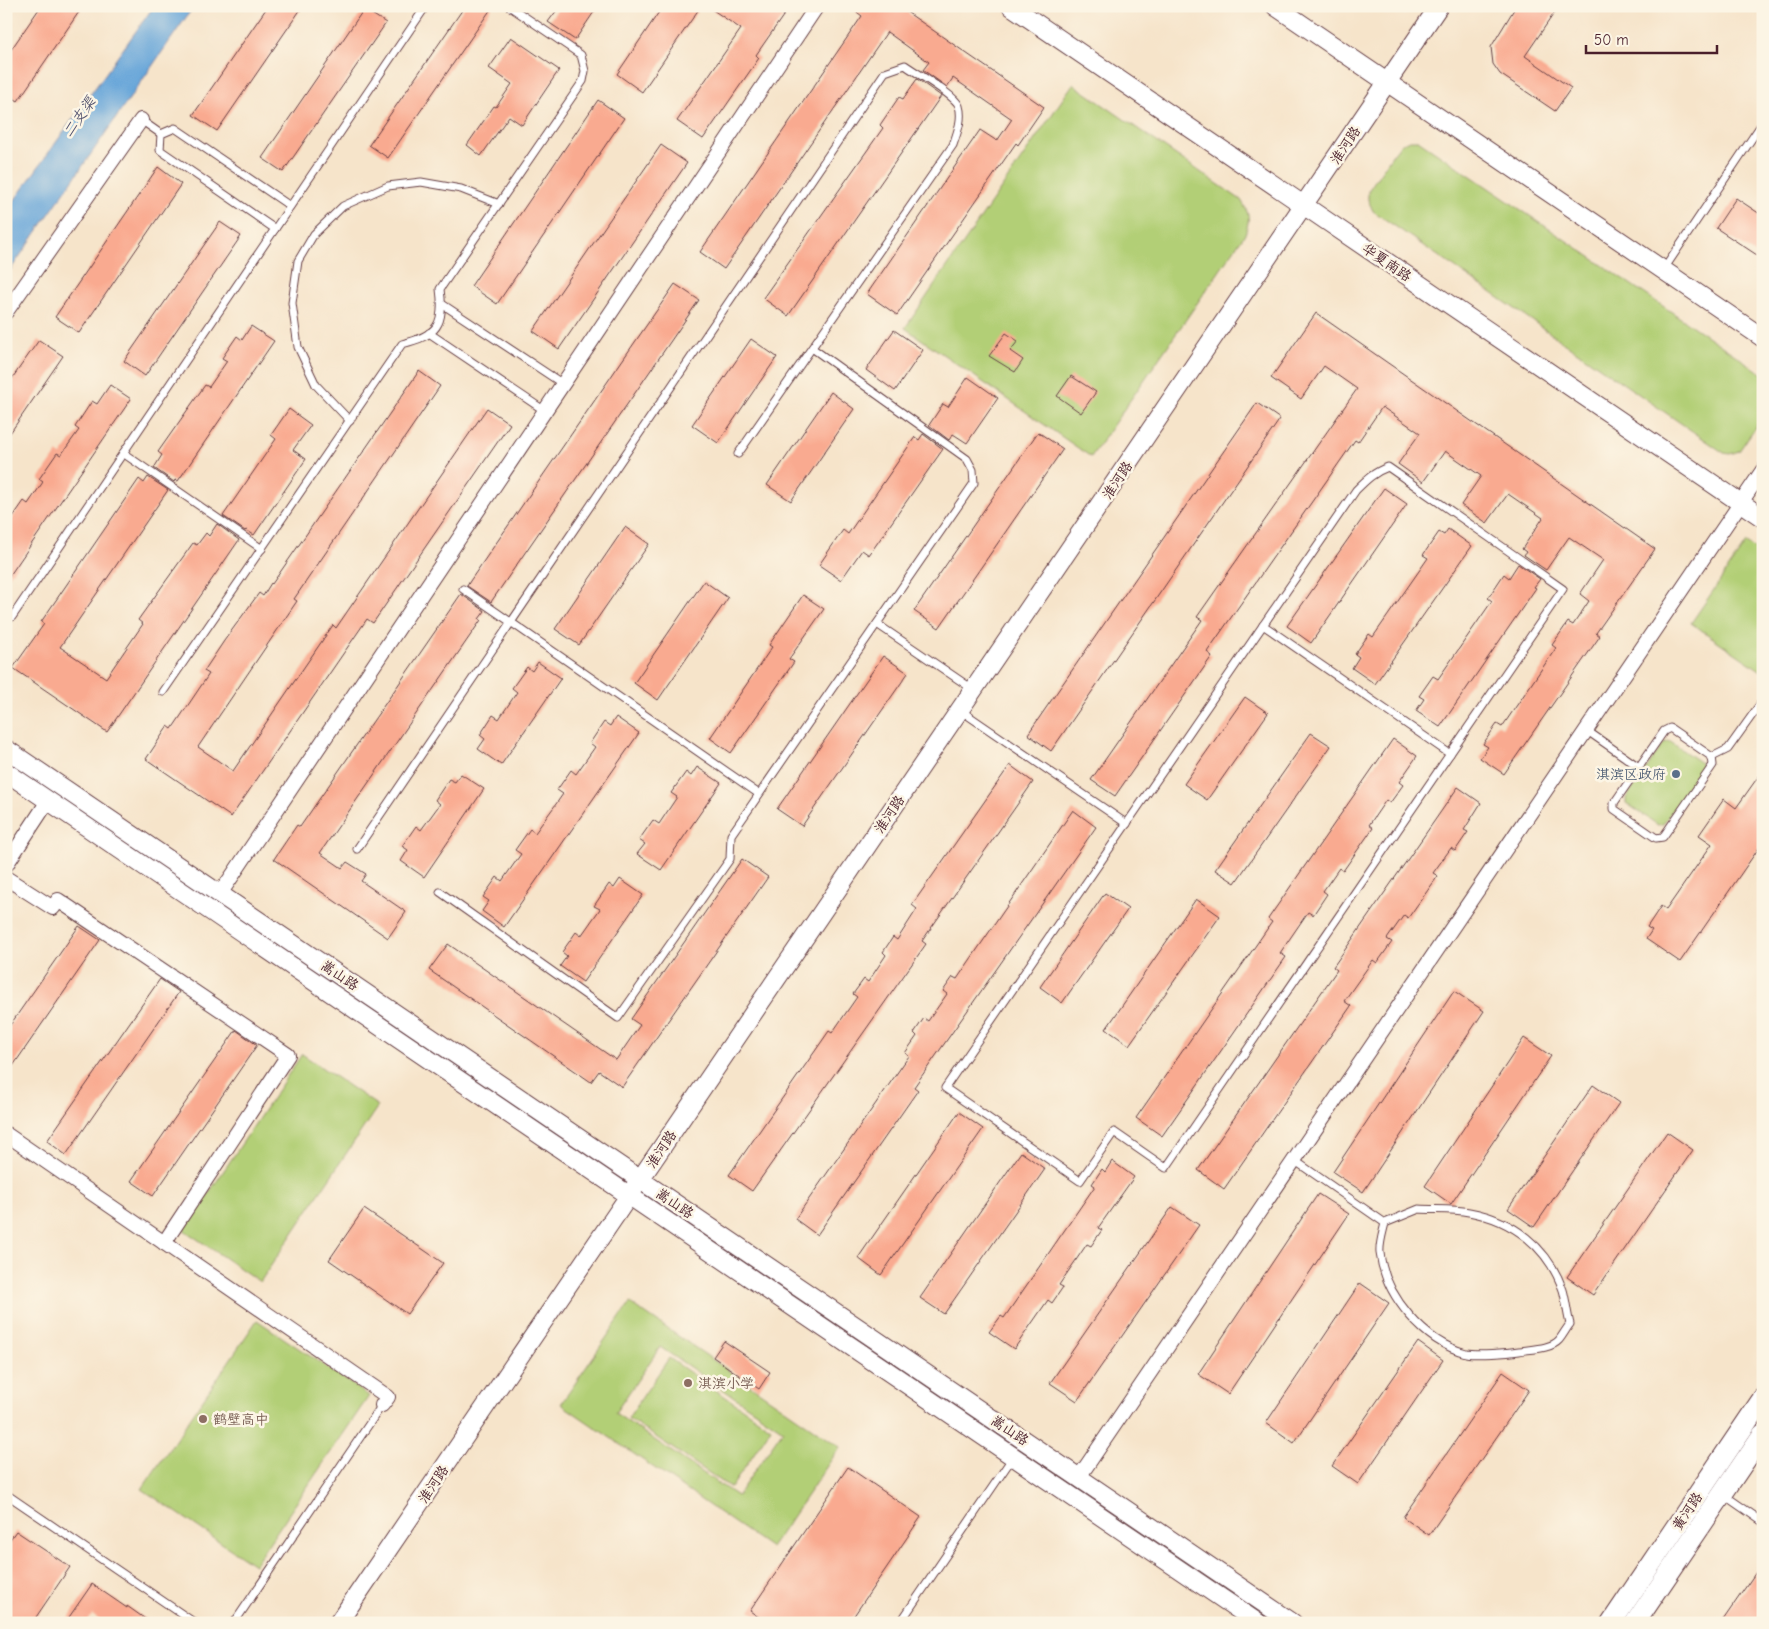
<svg xmlns="http://www.w3.org/2000/svg" width="1769" height="1629" viewBox="0 0 1769 1629" font-family="'Comic Neue','LXGW WenKai TC',sans-serif">
<style>
.green{fill:#b2cf76;stroke:#7e7750;fill-rule:evenodd}
.water{fill:#66a5d9;stroke:#586282}
.building{fill:#f9aa90}
.lines{fill:none;stroke-linecap:round;stroke-linejoin:round}
.service-casing{stroke:#643d43;stroke-width:9}
.minor-casing{stroke:#643d43;stroke-width:16}
.tertiary-casing{stroke:#643d43;stroke-width:20}
.secondary-casing{stroke:#643d43;stroke-width:22}
.service{stroke:#fff;stroke-width:7}
.minor{stroke:#fff;stroke-width:14}
.tertiary{stroke:#fff;stroke-width:18}
.secondary{stroke:#fff;stroke-width:20}
.service-dot{fill:#5c6f8a;stroke:#fcf5e5;stroke-width:2}
.education-dot{fill:#8d6e63;stroke:#fcf5e5;stroke-width:2}
.labels{text-anchor:middle;stroke-width:5;stroke-linejoin:round;paint-order:stroke}
.street-label{font-size:14px;fill:#4a1f2b;stroke:#fcf5e5}
.service-label{font-size:14px;fill:#4e5e75;stroke:#fcf5e5;text-anchor:end}
.education-label{font-size:14px;fill:#785e54;stroke:#fcf5e5;text-anchor:start}
.water-label{font-size:15px;font-style:italic;fill:#555571;stroke:#fcf5e5}
</style>
<rect width="100%" height="100%" fill="#fcf5e5"/>
<filter id="ink" filterUnits="userSpaceOnUse"><feTurbulence type="fractalNoise" baseFrequency=".02" numOctaves="2"/><feDisplacementMap in="SourceGraphic" scale="10" xChannelSelector="R" yChannelSelector="G"/><feConvolveMatrix kernelMatrix="1 2 1 2 8 2 1 2 1" color-interpolation-filters="sRGB"/></filter>
<filter id="wash" filterUnits="userSpaceOnUse"><feTurbulence type="fractalNoise" baseFrequency=".0096" numOctaves="4" result="noise"/><feDisplacementMap in="SourceGraphic" scale="20" xChannelSelector="R" yChannelSelector="G"/><feGaussianBlur stdDeviation="1.12" result="paint"/><feColorMatrix in="noise" values="0 0 0 0 0 0 0 0 0 0 0 0 0 0 0 0 0 1.4 0 .05"/><feComposite in="paint" operator="in"/></filter>
<g filter="url(#wash)">
<rect width="100%" height="100%" fill="#f6e4ca"/>
<g class="green">
<path d="M1073,84L1241,200C1250,215 1250,218 1245,234L1091,457L905,328Z"/>
<path d="M1409,140H1418L1763,374V416L1739,451L1730,454L1724,453L1373,211L1368,200V191L1393,154L1401,144Z"/>
<path d="M1746,543L1763,554V672L1691,623Z"/>
<path d="M1669,741L1701,763V769L1663,824L1658,825L1626,803V798L1664,743Z"/>
<path d="M302,1054L378,1106L260,1282L184,1230Z"/>
<path d="M630,1303L840,1447L771,1548L561,1404ZM660,1347L783,1430L737,1496L615,1413Z"/>
<path d="M257,1320L369,1396L254,1565L142,1489Z"/>
<path d="M669,1358L771,1428L731,1488L628,1418Z"/>
</g>
<path class="water" d="M154,6H194L6,276V212Z"/>
<g id="blocks">
<g class="building">
<path d="M41,6H83L18,101L6,93V57Z"/>
<path d="M268,6H303L217,131L193,115Z"/>
<path d="M465,6H493L388,158L369,145Z"/>
<path d="M560,6H598L575,40L548,22Z"/>
<path d="M663,6H701L642,92L617,74Z"/>
<path d="M707,6H790L756,55L759,58L703,139L677,121L741,29Z"/>
<path d="M849,6H898L1044,107L1018,145L1016,143L897,315L867,294L980,130L997,141L1012,119L953,78L947,87L923,70L929,62L887,32L724,269L700,252L862,16Z"/>
<path d="M1516,6H1559L1525,56L1571,88L1555,111L1500,74L1493,64L1491,47Z"/>
<path d="M364,9L386,23L283,172L262,158Z"/>
<path d="M511,37L559,70L522,125L509,116L481,156L467,145L494,106L496,107L512,84L489,68Z"/>
<path d="M917,79L941,96L788,316L763,298L883,128L880,125L899,97L903,99Z"/>
<path d="M598,100L624,118L497,304L471,286Z"/>
<path d="M661,145L687,163L559,349L533,331Z"/>
<path d="M158,167L181,184L79,333L55,317Z"/>
<path d="M1736,198L1763,216V259L1716,228Z"/>
<path d="M220,222L241,236L145,376L124,361Z"/>
<path d="M675,284L699,300L491,602L467,586L470,581Z"/>
<path d="M1316,313L1655,549L1596,633L1600,636L1504,774L1480,758L1488,747L1483,744L1497,724L1502,727L1556,648L1552,645L1568,622L1573,625L1589,601L1580,594L1603,560L1569,537L1546,570L1524,555L1526,552L1522,549L1543,518L1508,494L1487,523L1461,505L1481,476L1445,451L1423,482L1398,464L1420,433L1382,407L1358,442L1355,440L1207,652L1212,656L1115,796L1091,780L1202,620L1197,617L1357,389L1324,366L1301,399L1271,378Z"/>
<path d="M251,326L274,341L178,481L175,480L174,482L154,468L162,455L158,452L205,385L209,387L227,361L222,358L237,336L242,340Z"/>
<path d="M894,330L923,350L895,391L866,370Z"/>
<path d="M1006,333L1018,341L1010,351L1023,360L1015,372L989,356Z"/>
<path d="M751,339L777,357L718,443L692,425Z"/>
<path d="M39,340L63,356L6,439V387Z"/>
<path d="M419,371L440,386L294,599L297,601L198,747L233,771L333,625L336,628L487,408L510,424L373,623L367,619L231,817L146,759L168,726L172,729L209,674L204,671L224,641L259,593L263,596L271,583L272,584Z"/>
<path d="M1071,376L1096,392L1081,413L1057,396Z"/>
<path d="M968,377L998,398L967,443L953,434L949,440L929,425L943,404L948,407Z"/>
<path d="M110,385L131,399L6,581V535L12,527L8,524L24,501L28,504L43,482L39,479L57,453L61,455L79,430L75,427L92,401L97,404Z"/>
<path d="M831,392L854,409L791,501L767,485Z"/>
<path d="M1257,403L1280,419L1051,751L1028,734Z"/>
<path d="M289,409L311,425L293,450L306,459L254,535L246,530L245,531L223,516L276,439L271,435Z"/>
<path d="M1038,432L1063,449L939,628L914,611Z"/>
<path d="M923,434L943,449L869,555L862,550L841,580L819,565L843,530L848,534L915,437L919,440Z"/>
<path d="M148,477L168,490L60,647L106,678L143,624L138,620L193,543L197,545L206,533L209,536L217,524L239,540L107,732L13,668L44,624L41,622L139,479L144,483Z"/>
<path d="M1384,488L1407,504L1311,643L1287,626Z"/>
<path d="M625,527L649,544L579,645L555,629Z"/>
<path d="M1448,529L1472,546L1375,684L1352,668L1359,657L1355,654L1369,634L1373,637L1428,558L1423,555L1439,532L1444,535Z"/>
<path d="M1518,564L1540,579L1534,587L1536,588L1440,727L1416,711L1424,699L1419,696L1433,676L1438,679L1492,601L1488,598L1504,574L1509,578Z"/>
<path d="M704,581L728,598L658,700L634,683Z"/>
<path d="M461,594L485,611L479,619L481,620L320,853L342,868L347,862L366,874L361,881L406,912L388,938L274,859L297,825L300,827Z"/>
<path d="M803,595L824,609L789,659L794,662L731,753L710,738L772,647L769,645Z"/>
<path d="M883,656L908,673L802,826L777,809Z"/>
<path d="M538,662L561,678L501,765L478,749L485,739L480,735L493,715L499,719L517,692L512,688L527,667L532,671Z"/>
<path d="M1245,697L1268,713L1207,800L1184,784Z"/>
<path d="M616,717L639,733L504,927L482,911L489,901L483,897L497,877L502,881L521,854L515,850L530,829L535,833L556,804L563,794L557,790L571,770L576,774L595,747L590,743L604,722L610,726Z"/>
<path d="M1311,733L1331,746L1235,883L1215,870Z"/>
<path d="M1393,739L1417,756L1399,782L1403,785L1390,803L1386,800L1369,825L1373,828L1343,871L1339,868L1323,891L1327,894L1313,915L1308,912L1280,953L1286,957L1162,1136L1136,1118L1272,922L1268,919Z"/>
<path d="M1010,765L1033,782L922,941L926,944L752,1191L729,1175L829,1031L832,1033L857,997L853,994L864,979L868,982L886,955L883,952L893,937L897,940L917,909L912,905Z"/>
<path d="M697,767L721,783L661,870L637,854L645,844L639,840L653,820L659,824L677,797L671,793L686,772L691,776Z"/>
<path d="M1763,770V842L1680,962L1646,939L1652,930L1647,927L1661,906L1666,910L1712,844L1699,835L1724,799L1736,808Z"/>
<path d="M461,774L484,789L424,877L401,861L408,850L402,846L416,826L421,830L440,804L435,800L449,779L455,782Z"/>
<path d="M1458,787L1481,803L1464,830L1468,832L1455,851L1451,848L1433,873L1438,876L1408,918L1404,915L1387,939L1392,942L1377,963L1373,960L1344,1001L1351,1006L1224,1189L1198,1170L1337,970L1333,967Z"/>
<path d="M1073,810L1096,827L914,1087L918,1090L817,1235L795,1219L909,1056L905,1053L917,1036L914,1033L924,1018L928,1021L947,994L943,991L953,977L957,979Z"/>
<path d="M742,859L768,877L622,1087L599,1071L591,1082L429,970L448,944L616,1060L640,1025L631,1019Z"/>
<path d="M620,879L643,895L583,982L560,966L567,956L562,952L576,932L581,936L600,909L594,906L609,884L614,888Z"/>
<path d="M1105,893L1128,909L1062,1003L1040,987Z"/>
<path d="M1196,899L1220,916L1129,1045L1106,1029Z"/>
<path d="M79,926L100,940L6,1076V1031Z"/>
<path d="M160,979L179,992L66,1155L47,1141Z"/>
<path d="M1454,991L1484,1011L1363,1192L1333,1172Z"/>
<path d="M236,1030L257,1045L153,1196L131,1181Z"/>
<path d="M1524,1038L1551,1056L1451,1204L1425,1186Z"/>
<path d="M1593,1085L1619,1103L1534,1227L1508,1209Z"/>
<path d="M959,1112L983,1129L881,1275L858,1258Z"/>
<path d="M1667,1132L1693,1150L1593,1295L1567,1277Z"/>
<path d="M1021,1152L1045,1169L944,1314L920,1298Z"/>
<path d="M1112,1161L1134,1177L1098,1228L1102,1230L1091,1246L1087,1244L1059,1285L1063,1287L1052,1303L1048,1300L1014,1349L989,1332L1001,1316L1004,1318L1095,1186L1092,1184L1102,1169L1105,1172Z"/>
<path d="M1318,1194L1349,1214L1228,1394L1198,1374Z"/>
<path d="M1172,1207L1199,1225L1077,1401L1050,1383Z"/>
<path d="M364,1209L443,1263L407,1314L329,1260Z"/>
<path d="M1360,1283L1389,1303L1294,1443L1266,1423Z"/>
<path d="M724,1341L770,1372L759,1389L713,1357Z"/>
<path d="M1418,1342L1443,1360L1358,1484L1332,1466Z"/>
<path d="M1503,1372L1529,1390L1429,1535L1403,1517Z"/>
<path d="M848,1467L921,1517L849,1623H767L750,1611Z"/>
<path d="M16,1531L70,1567L32,1623H6V1545Z"/>
<path d="M1763,1562V1612L1756,1623H1721Z"/>
<path d="M92,1584L127,1608V1606L151,1623H104L92,1615L87,1623H65Z"/>
</g>
</g>
</g>
<g filter="url(#ink)">
<use href="#blocks" fill-opacity="0" stroke="#643d43" stroke-width="1"/>
<g class="lines">
<g class="service-casing">
<g id="service">
<path d="M6,7L7,6"/>
<path d="M141,120L161,134"/>
<path d="M275,229L160,150L161,134L175,128L290,206"/>
<path d="M1664,269L1763,122"/>
<path d="M442,304L563,384"/>
<path d="M429,333L545,411"/>
<path d="M350,421L316,385L298,347L292,303L298,261L314,234L343,206L388,186L421,182L461,189L499,204"/>
<path d="M123,453L262,549"/>
<path d="M1388,467L1563,589L1166,1168L1114,1132L1080,1181L945,1088L1356,490C1366,480 1374,472 1388,467Z"/>
<path d="M463,589L759,794"/>
<path d="M12,617L426,6"/>
<path d="M877,624L974,690"/>
<path d="M1263,625L1450,754"/>
<path d="M163,692L402,344C437,335 445,326 440,289L583,81L585,71L581,55L509,6"/>
<path d="M960,710L1127,824"/>
<path d="M1670,728L1712,757L1713,765L1663,837L1656,838L1614,809V803L1664,731Z"/>
<path d="M1586,730L1639,767"/>
<path d="M1712,757L1728,749L1763,700"/>
<path d="M357,849L885,72L905,65C916,73 955,95 959,106C963,119 957,133 953,145L738,454"/>
<path d="M440,892L618,1018L730,859L731,835L974,483L973,470L967,459L812,348"/>
<path d="M1294,1160L1385,1223"/>
<path d="M1419,1209C1436,1210 1453,1209 1469,1212C1513,1220 1548,1247 1563,1290C1566,1300 1567,1313 1570,1324C1566,1329 1563,1335 1559,1340C1551,1349 1531,1349 1519,1351C1507,1353 1477,1355 1466,1353C1424,1342 1385,1296 1380,1253C1379,1244 1383,1232 1385,1223Z"/>
<path d="M6,1494L195,1623"/>
<path d="M1724,1495L1763,1522"/>
<path d="M234,1623L382,1405"/>
<path d="M900,1623L1013,1457"/>
</g>
</g>
<g class="minor-casing">
<g id="minor">
<path d="M6,312L141,120"/>
<path d="M6,865L48,801"/>
<path d="M6,878L53,908L58,900L288,1055L164,1243"/>
<path d="M220,894L817,6"/>
<path d="M6,1134L388,1397L382,1405"/>
<path d="M1079,1477L1763,470"/>
</g>
</g>
<g class="tertiary-casing">
<g id="tertiary">
<path d="M1011,6L1763,518"/>
<path d="M1275,6L1763,338"/>
<path d="M6,749L1293,1623"/>
<path d="M6,772L1258,1623"/>
<path d="M338,1623L1439,6"/>
</g>
</g>
<g class="secondary-casing">
<g id="secondary">
<path d="M1611,1623L1763,1398"/>
<path d="M1635,1623L1763,1434"/>
</g>
</g>
<use href="#service" class="service"/>
<use href="#minor" class="minor"/>
<use href="#tertiary" class="tertiary"/>
<use href="#secondary" class="secondary"/>
</g>
</g>
<circle class="service-dot" cx="1676" cy="774" r="5"/>
<g class="education-dot">
<circle cx="688" cy="1383" r="5"/>
<circle cx="203" cy="1419" r="5"/>
</g>
<g class="labels">
<g class="street-label">
<text transform="translate(1345 145) rotate(-56)" y="5">淮河路</text>
<text transform="translate(1387 262) rotate(34)" y="5">华夏南路</text>
<text transform="translate(1117 480) rotate(-56)" y="5">淮河路</text>
<text transform="translate(889 814) rotate(-56)" y="5">淮河路</text>
<text transform="translate(340 975) rotate(34)" y="5">嵩山路</text>
<text transform="translate(661 1149) rotate(-56)" y="5">淮河路</text>
<text transform="translate(675 1203) rotate(34)" y="5">嵩山路</text>
<text transform="translate(1010 1430) rotate(34)" y="5">嵩山路</text>
<text transform="translate(433 1484) rotate(-56)" y="5">淮河路</text>
<text transform="translate(1687 1511) rotate(-56)" y="5">黄河路</text>
</g>
<g class="service-label">
<text x="1666" y="779">淇滨区政府</text>
</g>
<g class="education-label">
<text x="698" y="1388">淇滨小学</text>
<text x="213" y="1424">鹤壁高中</text>
</g>
<g class="water-label">
<text transform="translate(79 117) rotate(-55)" y="5">二支渠</text>
</g>
</g>
<rect width="1769" height="1629" fill="none" stroke="#fcf5e5" stroke-width="25"/>
<path d="M1586 45v8h131v-8" fill="none" stroke="#4a1f2b" stroke-width="2.5"/>
<text x="1594" y="45" font-size="15" fill="#4a1f2b" stroke="#fcf5e5" stroke-width="4" paint-order="stroke">50 m</text>
</svg>
